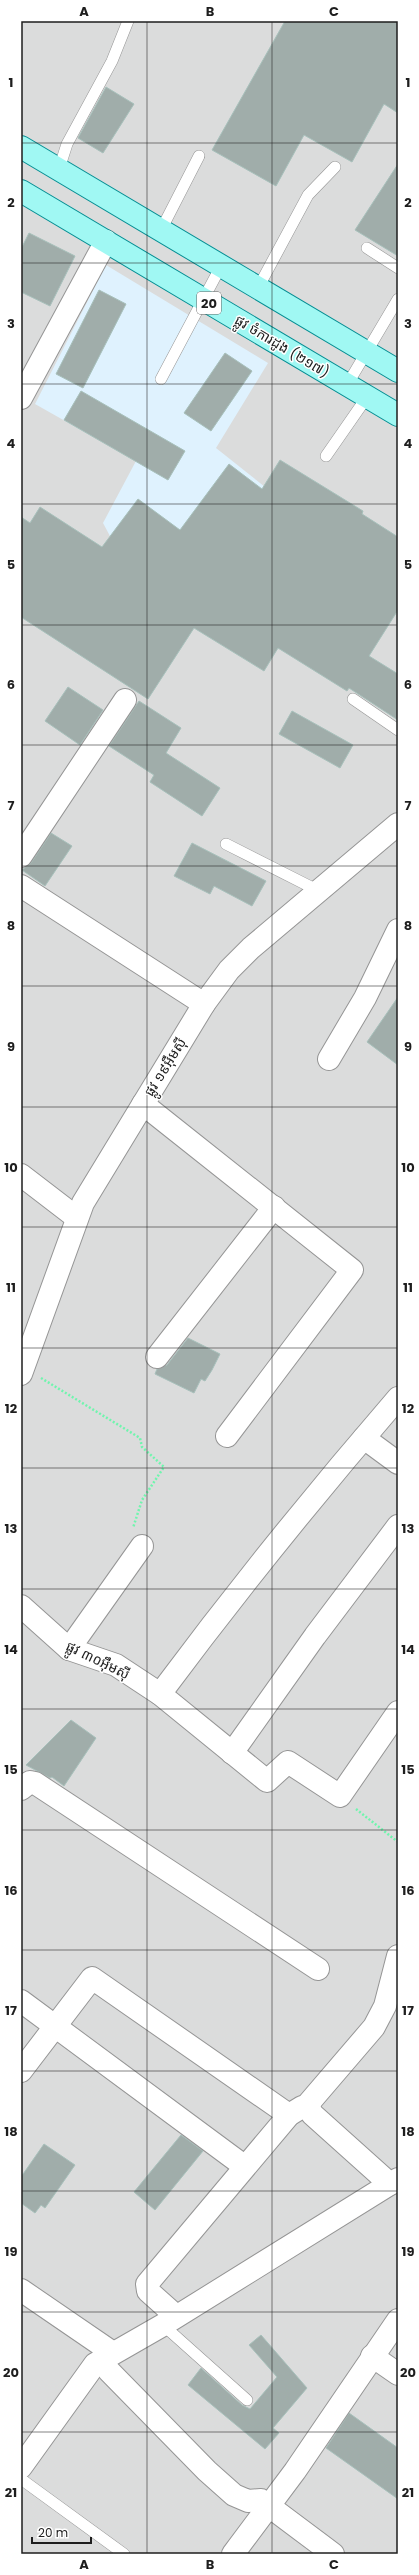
<svg xmlns="http://www.w3.org/2000/svg" width="419" height="2575" viewBox="0 0 419 2575" font-family="Poppins,'Noto Sans Khmer',sans-serif">
<style>
.residential{fill:#dbdcdc}
.education{fill:#dff2fe}
.building{fill:#a0adaa;stroke:#a7c0bb}
.lines{fill:none;stroke-linecap:round;stroke-linejoin:round}
.service-casing{stroke:#959595;stroke-width:12}
.minor-casing{stroke:#959595;stroke-width:24}
.tertiary-casing{stroke:#959595;stroke-width:24}
.primary-casing{stroke:#058e93;stroke-width:24}
.path{stroke:#70f5ae;stroke-width:2.5;stroke-dasharray:2 2;stroke-linecap:butt}
.service{stroke:#fff;stroke-width:11}
.minor{stroke:#fff;stroke-width:22}
.tertiary{stroke:#fff;stroke-width:22}
.primary{stroke:#a0f8f3;stroke-width:22}
.grid{fill:none;stroke:#1e1e1e;stroke-width:1;stroke-opacity:0.55}
.labels{text-anchor:middle;stroke-width:3;stroke-linejoin:round;paint-order:stroke}
.shield{fill:#fff;stroke:#626262;stroke-width:1}
.shield-label{font-size:13px;font-weight:bold;fill:#1e1e1e}
.street-label{font-size:14px;fill:#1e1e1e;stroke:#fff}
.neatline{fill:none;stroke:#1e1e1e;stroke-width:1.5}
.grid-label{font-size:13px;text-anchor:middle;font-weight:bold;fill:#1e1e1e}
</style>
<rect width="100%" height="100%" fill="#e5eeef"/>
<rect class="residential" x="21" y="21" width="377" height="2533"/>
<path class="education" d="M106,265L268,363L216,448L265,487L181,602L126,566L103,523L136,461L35,404Z"/>
<g class="building">
<path d="M285,21H398V113L384,104L352,162L304,135L276,186L212,150Z"/>
<path d="M106,87L134,104L103,153L78,138Z"/>
<path d="M398,164V256L355,230Z"/>
<path d="M29,233L75,256L50,306L21,292V249Z"/>
<path d="M99,290L126,304L83,388L56,374Z"/>
<path d="M225,353L252,371L211,431L184,413Z"/>
<path d="M81,391L185,451L168,480L64,420Z"/>
<path d="M280,460L363,511L362,514L398,537V610L369,656L398,674V720L349,688L347,691L278,648L264,671L194,628L148,699L21,617V517L30,523L40,507L102,547L138,499L180,530L229,464L262,489Z"/>
<path d="M68,687L103,710L80,745L45,721Z"/>
<path d="M139,701L181,728L166,753L220,788L202,816L150,782L154,775L109,746Z"/>
<path d="M292,711L353,745L340,768L279,734Z"/>
<path d="M51,833L72,846L45,886L22,870L31,863Z"/>
<path d="M192,843L266,881L252,906L214,886L210,894L174,876Z"/>
<path d="M398,997V1065L367,1042Z"/>
<path d="M188,1338L220,1354L212,1370L205,1381L201,1379L194,1393L155,1374L157,1369L167,1365Z"/>
<path d="M71,1720L96,1738L64,1786L52,1777L50,1778L26,1765Z"/>
<path d="M181,2135L203,2151L155,2210L134,2192Z"/>
<path d="M44,2144L75,2165L45,2208L41,2205L35,2213L21,2203V2177Z"/>
<path d="M261,2335L307,2388L273,2428L279,2433L265,2449L188,2385L201,2368L242,2405L250,2409L277,2377L249,2345Z"/>
<path d="M349,2413L398,2448V2499L326,2448Z"/>
</g>
<g class="lines">
<g class="service-casing">
<g id="service">
<path d="M59,169L67,144L112,61L128,21"/>
<path d="M161,230L199,156"/>
<path d="M367,248L398,268"/>
<path d="M258,288L308,195L335,167"/>
<path d="M161,379L221,266"/>
<path d="M347,385L398,299"/>
<path d="M326,456L367,397"/>
<path d="M353,699L398,730"/>
<path d="M226,844L317,890"/>
<path d="M163,2325L247,2400"/>
<path d="M21,2479L124,2554"/>
</g>
</g>
<g class="minor-casing">
<g id="minor">
<path d="M21,398L106,241"/>
<path d="M21,856L125,700"/>
<path d="M21,886L204,1004"/>
<path d="M329,1059L365,998L398,930"/>
<path d="M143,1104L352,1270L227,1436"/>
<path d="M21,1175L77,1218"/>
<path d="M157,1357L274,1207"/>
<path d="M364,1438L398,1463"/>
<path d="M21,1606L69,1649L116,1665L160,1694L267,1781L288,1762L340,1796L398,1712"/>
<path d="M69,1649L142,1546"/>
<path d="M160,1694C236,1592 315,1494 398,1398"/>
<path d="M232,1753L315,1636L398,1526"/>
<path d="M21,1789L30,1782L35,1783L318,1969"/>
<path d="M21,2001L244,2166"/>
<path d="M21,2071L92,1978L289,2115"/>
<path d="M390,2184L312,2114L308,2104L374,2027L385,2006L398,1956"/>
<path d="M21,2290L113,2353"/>
<path d="M176,2316L148,2291L147,2284L289,2115L302,2107"/>
<path d="M372,2356L398,2374"/>
<path d="M101,2360L109,2371L207,2471L234,2495L248,2501L261,2500L333,2554"/>
<path d="M21,2467L95,2364L163,2325L398,2179"/>
<path d="M233,2554L295,2471L398,2320"/>
</g>
</g>
<g class="tertiary-casing">
<path id="tertiary" d="M21,1374L83,1203L204,1004L229,970L251,948L398,824"/>
</g>
<g class="primary-casing">
<g id="primary">
<path d="M21,147L398,371"/>
<path d="M21,191L398,415"/>
</g>
</g>
<g class="path">
<path d="M41,1378L140,1438L142,1447L164,1467L142,1500L133,1528"/>
<path d="M356,1809L398,1842"/>
</g>
<use href="#service" class="service"/>
<use href="#minor" class="minor"/>
<use href="#tertiary" class="tertiary"/>
<use href="#primary" class="primary"/>
</g>
<path class="grid" d="M147,21V2554M272,21V2554M21,143H398M21,263H398M21,384H398M21,504H398M21,625H398M21,745H398M21,866H398M21,986H398M21,1107H398M21,1227H398M21,1348H398M21,1468H398M21,1589H398M21,1709H398M21,1830H398M21,1950H398M21,2071H398M21,2191H398M21,2312H398M21,2432H398"/>
<g class="labels">
<rect class="shield" x="197" y="292" width="24" height="22" rx="3"/>
<g class="shield-label">
<text x="209" y="308">20</text>
</g>
<g class="street-label">
<text transform="translate(282 346) rotate(31)" y="5">ផ្លូវ ចំការដូង (២១៧)</text>
<text transform="translate(165 1067) rotate(-58)" y="5">ផ្លូវ ១៩អ៊ឹមស៊ី</text>
<text transform="translate(98 1660) rotate(26)" y="5">ផ្លូវ ៣០អ៊ឹមស៊ី</text>
</g>
</g>
<rect width="419" height="2575" fill="none" stroke="#ffffff" stroke-width="44"/>
<path d="M32 2537v6h59v-6" fill="none" stroke="#1e1e1e" stroke-width="2"/>
<text x="38" y="2537" font-size="12" fill="#1e1e1e" stroke="#ffffff" stroke-width="3" paint-order="stroke">20 m</text>
<rect x="22" y="22" width="375" height="2531" class="neatline"/>
<g class="grid-label">
<text x="84" y="16">A</text>
<text x="210" y="16">B</text>
<text x="334" y="16">C</text>
<text x="11" y="87">1</text>
<text x="408" y="87">1</text>
<text x="11" y="207">2</text>
<text x="408" y="207">2</text>
<text x="11" y="328">3</text>
<text x="408" y="328">3</text>
<text x="11" y="448">4</text>
<text x="408" y="448">4</text>
<text x="11" y="569">5</text>
<text x="408" y="569">5</text>
<text x="11" y="689">6</text>
<text x="408" y="689">6</text>
<text x="11" y="810">7</text>
<text x="408" y="810">7</text>
<text x="11" y="930">8</text>
<text x="408" y="930">8</text>
<text x="11" y="1051">9</text>
<text x="408" y="1051">9</text>
<text x="11" y="1172">10</text>
<text x="408" y="1172">10</text>
<text x="11" y="1292">11</text>
<text x="408" y="1292">11</text>
<text x="11" y="1413">12</text>
<text x="408" y="1413">12</text>
<text x="11" y="1533">13</text>
<text x="408" y="1533">13</text>
<text x="11" y="1654">14</text>
<text x="408" y="1654">14</text>
<text x="11" y="1774">15</text>
<text x="408" y="1774">15</text>
<text x="11" y="1895">16</text>
<text x="408" y="1895">16</text>
<text x="11" y="2015">17</text>
<text x="408" y="2015">17</text>
<text x="11" y="2136">18</text>
<text x="408" y="2136">18</text>
<text x="11" y="2256">19</text>
<text x="408" y="2256">19</text>
<text x="11" y="2377">20</text>
<text x="408" y="2377">20</text>
<text x="11" y="2497">21</text>
<text x="408" y="2497">21</text>
<text x="84" y="2569">A</text>
<text x="210" y="2569">B</text>
<text x="334" y="2569">C</text>
</g>
</svg>
